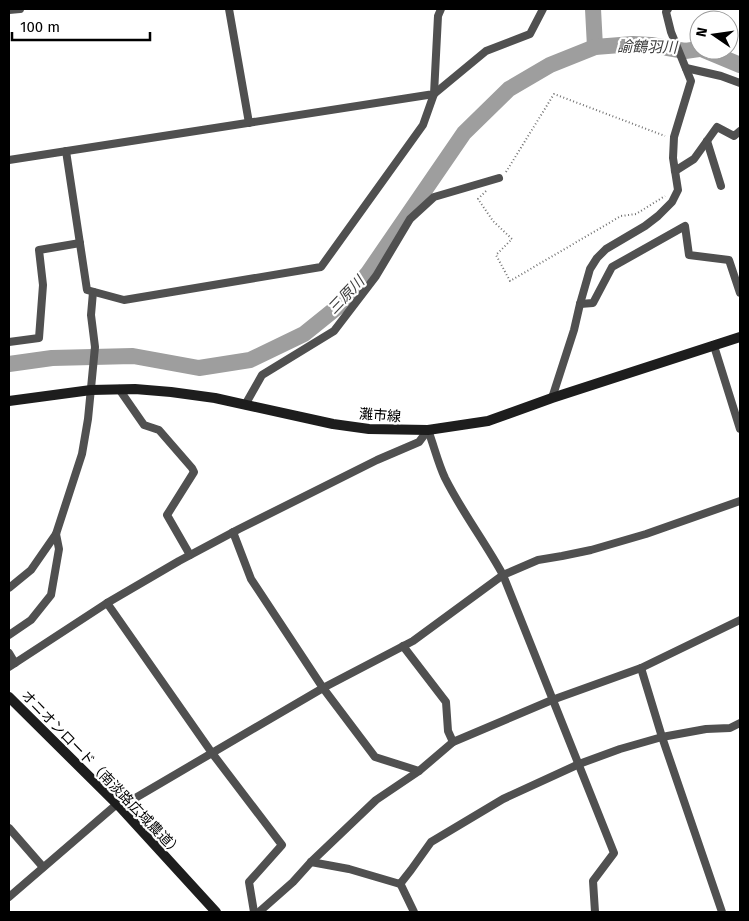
<svg xmlns="http://www.w3.org/2000/svg" width="749" height="921" viewBox="0 0 749 921" font-family="'Fira Sans','Noto Sans JP',sans-serif">
<style>
.lines{fill:none;stroke-linecap:round;stroke-linejoin:round}
.river{stroke:#9e9e9e;stroke-width:16}
.path{stroke:#727272;stroke-width:2;stroke-dasharray:1 2.5;stroke-linecap:butt}
.street{stroke:#505050;stroke-width:8}
.secondary{stroke:#1d1d1d;stroke-width:10}
.labels{text-anchor:middle;stroke-width:4.5;stroke-linejoin:round;paint-order:stroke}
.street-label{font-size:14px;fill:#000;stroke:#fff}
.water-label{font-size:15px;font-style:italic;fill:#3f3f3f;stroke:#fff}
</style>
<rect width="100%" height="100%" fill="#fff"/>
<g class="lines">
<g class="river">
<path d="M593,9L595,47"/>
<path d="M704,50L740,65"/>
<path d="M9,364L52,358L133,356L199,368L250,360L304,334L340,305L368,273L464,133L509,89L550,65L595,47L633,44L651,45L685,51L699,49"/>
</g>
<g class="path">
<path d="M506,172L554,94L665,136"/>
<path d="M486,191L478,199L493,221L512,239L496,255L510,281L621,216L636,214L665,196"/>
</g>
<g class="street">
<path d="M229,9L249,123"/>
<path d="M9,10L20,9"/>
<path d="M686,68L721,76L740,83"/>
<path d="M707,141L721,186"/>
<path d="M66,151L87,290L124,300L321,267L423,125L434,94L486,51L530,34L543,9"/>
<path d="M9,160L434,94L438,16L441,9"/>
<path d="M675,171L694,159L717,127L734,136L740,131"/>
<path d="M580,304L593,303L612,267L685,226L689,255L729,260L740,293"/>
<path d="M9,342L39,338L43,285L39,250L80,243"/>
<path d="M714,346L740,429"/>
<path d="M119,389L144,425L159,430L192,468L194,472L167,515L190,555"/>
<path d="M552,398L574,330L580,304L590,269L597,258L606,249L645,226L658,216L672,202L678,190L673,158L674,137L691,81L671,32L666,12L668,9"/>
<path d="M245,405L262,375L334,331L376,276L410,219L434,197L499,178"/>
<path d="M428,430C434,446 438,463 445,478C462,512 485,542 503,575L614,853L593,881L595,912"/>
<path d="M233,532L251,579L323,688L413,641L503,575L538,560L562,556L591,550L646,534L740,501"/>
<path d="M9,588L31,570L56,534"/>
<path d="M107,603L212,753L323,688L375,757L419,771"/>
<path d="M9,635L31,620L51,595L59,549L56,534L82,454L88,419L95,347L91,315L93,292"/>
<path d="M403,646L446,702L448,731L453,742"/>
<path d="M9,653L15,663"/>
<path d="M9,667L107,603L179,561L239,529L377,460L419,442L428,430"/>
<path d="M641,668L662,737L722,912"/>
<path d="M120,807L212,753L282,845L249,882L254,912"/>
<path d="M9,828L43,867"/>
<path d="M311,862L349,869L400,884L411,870L431,842L503,799L579,764L620,749L662,737L706,729L730,728L740,723"/>
<path d="M400,883L414,912"/>
<path d="M9,897L117,804"/>
<path d="M259,912L293,882L311,862L376,800L419,771L453,742L552,700L641,668L740,620"/>
</g>
<g class="secondary">
<path d="M9,401L91,390L135,389L171,392L215,398L333,424L369,429L428,430L488,421L552,398L740,337"/>
<path d="M9,697L120,807L216,912"/>
</g>
</g>
<g class="labels">
<g class="street-label">
<text transform="translate(380 415) rotate(4)" y="5">灘市線</text>
<text transform="translate(102 773) rotate(46)" y="5">オニオンロード（南淡路広域農道）</text>
</g>
<g class="water-label">
<text transform="translate(647 47) rotate(1)" y="5">諭鶴羽川</text>
<text transform="translate(346 295) rotate(-46)" y="5">三原川</text>
</g>
</g>
<rect width="749" height="921" fill="none" stroke="#000000" stroke-width="20"/>
<g transform="translate(714 35) rotate(283)"><circle r="24" fill="#ffffff" stroke="#999999"/>
<path d="M0-4L9 19L0 12L-9 19Z" fill="#000000"/>
<text y="-8" font-size="14" font-weight="bold" text-anchor="middle" fill="#000000">N</text>
</g>
<path d="M12 32v8h138v-8" fill="none" stroke="#000000" stroke-width="2.5"/>
<text x="20" y="32" font-size="15" fill="#000000" stroke="#ffffff" stroke-width="4" paint-order="stroke">100 m</text>
</svg>
